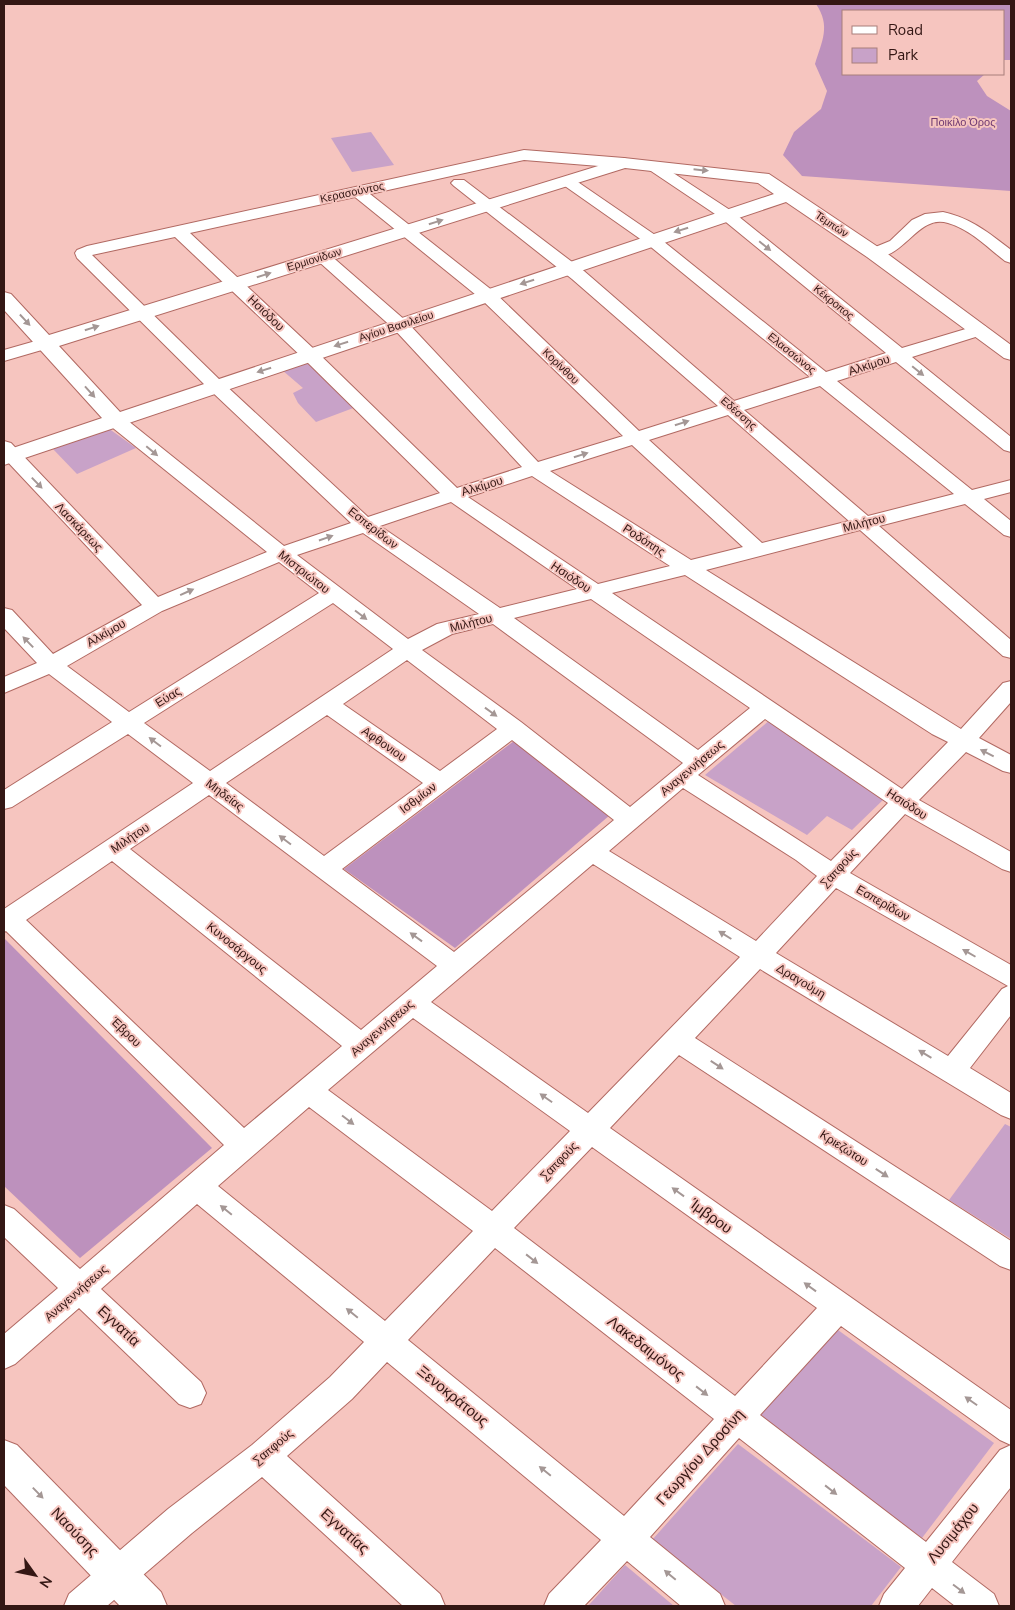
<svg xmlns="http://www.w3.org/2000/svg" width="1015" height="1610" viewBox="0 0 1015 1610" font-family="'Nunito Sans',sans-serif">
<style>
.green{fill:#c8a2c8}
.forest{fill:#bd91bd}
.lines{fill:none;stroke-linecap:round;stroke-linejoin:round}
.street-casing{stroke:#b16962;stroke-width:2}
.secondary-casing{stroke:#b16962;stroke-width:2}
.street{fill:#fff;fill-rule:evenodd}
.secondary{fill:#fff;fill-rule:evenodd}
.oneway{fill:#a49795}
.labels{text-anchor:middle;stroke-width:4;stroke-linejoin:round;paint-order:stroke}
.far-park-label{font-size:11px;fill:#6f3871;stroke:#f6c5bf}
.far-street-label{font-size:11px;fill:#341714;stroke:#f6c5bf}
.street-label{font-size:12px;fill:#341714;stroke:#f6c5bf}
.near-street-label{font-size:15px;fill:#341714;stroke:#f6c5bf}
</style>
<rect width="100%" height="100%" fill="#f6c5bf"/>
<g class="green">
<path d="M371,132L394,165L352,172L331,138Z"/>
<path d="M307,362L356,407L316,422L298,403L293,393L303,388L282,370Z"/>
<path d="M108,428L136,448L77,474L52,448Z"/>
<path d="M771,719L885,798L852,830L827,816L807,835L705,775Z"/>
<path d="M1005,1124L1011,1127V1239L949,1200Z"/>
<path d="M838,1330L994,1443L922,1538L759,1416Z"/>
<path d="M738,1444L901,1567L871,1606H736L652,1540Z"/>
<path d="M625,1565L674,1606H588Z"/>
</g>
<g class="forest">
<path d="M816,4H1011V60H1004V11H844V74H985L977,81L987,96L1011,111V191L802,176L783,155L794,132L821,109L827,91L815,64C822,41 831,26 816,4Z"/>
<path d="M514,741L610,815L455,948L344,869Z"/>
<path d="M4,938L212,1148L80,1258L4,1186Z"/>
</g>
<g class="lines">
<g class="street-casing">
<g id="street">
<path d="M524,150L624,158L629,160L632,163L629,166L624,168L524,160L370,194L493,291L639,431L718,406L572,279L454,186L451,183L454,180H464L584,271L734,401L810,377L646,243L562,184L559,181L562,178H572L658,237L826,372L886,353L721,218L648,169L645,166L648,163H658L733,212L902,348L979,325L985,326L988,330L985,334L912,357L1011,437V452L1004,450L896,362L837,381L972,490L1011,480V492L984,499L1011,521V537L1004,535L965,504L879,526L1011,640V658L1003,656L860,530L706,570L961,729L1003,683L1011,681V702L979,738L1011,755V773L1003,771L966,752L919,800L1011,852V872L1002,869L905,814L850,873L1011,965V1015L970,1068L1011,1093V1119L1001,1115L760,969L695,1038L1011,1241V1270L1000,1266L679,1055L610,1128L1011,1410V1445L1000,1440L841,1326L760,1415L926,1542L1000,1450L1011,1445V1487L952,1562L994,1594L999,1606H955L932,1588L918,1606H879L884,1594L905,1568L739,1438L650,1537L720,1594L725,1606H681L627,1561L584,1606H544L549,1594L601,1540L387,1362L352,1399L287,1456L440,1594L445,1606H403L262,1477L192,1533L107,1606H64L69,1594L168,1509L252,1445L330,1377L364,1342L197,1204L101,1289L201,1382L206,1393L201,1404L190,1408L179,1404L79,1308L15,1364L4,1369V1334L58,1288L4,1237V1205L14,1209L80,1269L224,1145L6,931L4,932V909L193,783L128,734L12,807L4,809V790L112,722L49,674L4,693V677L37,663L4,628V608L12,610L53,654L142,605L4,458V441L11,443L158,597L267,552L108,424L106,420L108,416L115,414L122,416L284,546L351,523L210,390L77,258L75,253L77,250L87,246ZM355,197L481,299L623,436L538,462L406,321L329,254H317L315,257L317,260L394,329L522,467L457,488L316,351L190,233ZM175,237L304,359L440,493L368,517L222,382L92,255ZM820,386L954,494L868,516L744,410ZM728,415L849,521L762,543L649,440ZM632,445L743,547L691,560L550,471ZM532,476L670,566L598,584L468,497ZM451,502L577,589L500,608L380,526ZM363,533L479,614L437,624L408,639L297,555ZM279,562L319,593L129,712L67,666L162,611ZM685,575L932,734L948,742L902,789L612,593ZM591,599L750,708L698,750L514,618ZM333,603L393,649L210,771L144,723ZM493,624L683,763L630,807L521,722L422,650L452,634ZM407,660L497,729L440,771L343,704ZM327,715L423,783L324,856L226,783ZM765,719L888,803L831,861L698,775ZM512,740L614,820L454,952L342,869ZM683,788L796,860L817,876L756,941L609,851ZM209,795L437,966L361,1030L130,849ZM112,861L342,1046L244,1128L26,920ZM593,864L740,957L588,1113L431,1002ZM836,888L1008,986L1002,989L948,1056L776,953ZM413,1018L570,1131L492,1211L328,1090ZM309,1107L473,1231L385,1321L218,1186ZM592,1147L817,1308L735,1396L514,1228ZM495,1248L714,1419L624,1516L408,1340Z"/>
<path d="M943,212C971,218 989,233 1011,250V263L1005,261C988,248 970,229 948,223C916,213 903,265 868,256L866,253L868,250L890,241L912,220L925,214Z"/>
<path d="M46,338L52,339L55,343L52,347L4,361V350Z"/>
</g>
</g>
<g class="secondary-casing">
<g id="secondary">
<path d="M624,158L769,174L881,249L1011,345V360L1004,358L867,257L786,202L4,465V451L102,418L4,310V292L11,294L49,335ZM625,168L758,183L774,194L120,412L59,346Z"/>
<path d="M4,1440L17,1445L161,1592L167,1606H120L4,1485Z"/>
</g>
</g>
<use href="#street" class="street"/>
<use href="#secondary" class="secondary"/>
</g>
<defs><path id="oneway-solid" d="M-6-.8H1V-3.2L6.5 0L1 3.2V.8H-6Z" transform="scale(1.25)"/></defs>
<g class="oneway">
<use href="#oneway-solid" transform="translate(701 170) rotate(6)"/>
<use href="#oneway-solid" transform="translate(436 222) rotate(-17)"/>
<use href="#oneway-solid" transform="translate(681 230) rotate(162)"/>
<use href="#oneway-solid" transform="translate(765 246) rotate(39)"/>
<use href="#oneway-solid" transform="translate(264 275) rotate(-17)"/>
<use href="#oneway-solid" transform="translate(527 282) rotate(162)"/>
<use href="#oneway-solid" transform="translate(25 320) rotate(47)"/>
<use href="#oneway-solid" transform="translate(92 328) rotate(-17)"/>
<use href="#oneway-solid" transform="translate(341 344) rotate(162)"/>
<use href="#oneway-solid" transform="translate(264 370) rotate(162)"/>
<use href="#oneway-solid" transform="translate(918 371) rotate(39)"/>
<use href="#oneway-solid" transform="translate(90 392) rotate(48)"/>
<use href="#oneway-solid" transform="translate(682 423) rotate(-18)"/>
<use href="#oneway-solid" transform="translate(152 451) rotate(40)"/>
<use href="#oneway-solid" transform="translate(581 455) rotate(-18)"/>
<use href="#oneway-solid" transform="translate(37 483) rotate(46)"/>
<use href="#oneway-solid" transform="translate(326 538) rotate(-19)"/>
<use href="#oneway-solid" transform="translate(187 592) rotate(-24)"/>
<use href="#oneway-solid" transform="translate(361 615) rotate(37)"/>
<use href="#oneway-solid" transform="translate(28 642) rotate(-134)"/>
<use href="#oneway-solid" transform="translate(491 712) rotate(36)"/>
<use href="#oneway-solid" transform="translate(155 742) rotate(-143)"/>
<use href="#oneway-solid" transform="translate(987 753) rotate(-153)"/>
<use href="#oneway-solid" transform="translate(285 840) rotate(-143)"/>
<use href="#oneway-solid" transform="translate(725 935) rotate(-148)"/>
<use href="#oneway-solid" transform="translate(416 937) rotate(-144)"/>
<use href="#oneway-solid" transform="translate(969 953) rotate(-150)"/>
<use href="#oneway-solid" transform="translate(925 1054) rotate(-149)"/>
<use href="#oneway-solid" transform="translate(717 1065) rotate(33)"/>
<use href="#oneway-solid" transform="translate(546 1098) rotate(-145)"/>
<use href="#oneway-solid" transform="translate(348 1120) rotate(37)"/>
<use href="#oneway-solid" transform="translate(882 1173) rotate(33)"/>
<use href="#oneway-solid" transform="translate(678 1192) rotate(-144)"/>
<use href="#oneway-solid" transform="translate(226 1210) rotate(-141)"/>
<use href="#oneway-solid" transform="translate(532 1259) rotate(38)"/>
<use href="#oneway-solid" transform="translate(810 1287) rotate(-144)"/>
<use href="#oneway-solid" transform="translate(352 1313) rotate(-141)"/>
<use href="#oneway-solid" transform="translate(702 1391) rotate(38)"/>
<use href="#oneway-solid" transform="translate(971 1401) rotate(-145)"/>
<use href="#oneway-solid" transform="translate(545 1471) rotate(-141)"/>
<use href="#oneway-solid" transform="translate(831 1490) rotate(38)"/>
<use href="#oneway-solid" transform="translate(38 1493) rotate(46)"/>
<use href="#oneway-solid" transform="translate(670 1575) rotate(-140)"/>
<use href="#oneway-solid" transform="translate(959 1589) rotate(37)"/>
</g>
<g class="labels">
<g class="far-park-label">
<text x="963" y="126">Ποικίλο Όρος</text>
</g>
<g class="far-street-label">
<text transform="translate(352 192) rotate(-12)" y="4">Κερασούντος</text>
<text transform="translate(832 224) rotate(34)" y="4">Τεμπών</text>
<text transform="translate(314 259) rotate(-17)" y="4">Ερμιονίδων</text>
<text transform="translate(834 302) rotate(39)" y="4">Κέκροπος</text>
<text transform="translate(396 326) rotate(-18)" y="4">Αγίου Βασιλείου</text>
<text transform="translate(792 353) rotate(39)" y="4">Ελασσώνος</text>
<text transform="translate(561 366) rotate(44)" y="4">Κορίνθου</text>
<text transform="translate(739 413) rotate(41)" y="4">Εδέσσης</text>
</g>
<g class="street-label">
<text transform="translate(266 313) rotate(44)" y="4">Ησιόδου</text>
<text transform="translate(869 365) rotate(-18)" y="4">Αλκίμου</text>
<text transform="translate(482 486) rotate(-17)" y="4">Αλκίμου</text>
<text transform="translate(864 523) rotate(-14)" y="4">Μιλήτου</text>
<text transform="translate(79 527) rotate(46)" y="4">Λασκάρεως</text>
<text transform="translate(373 528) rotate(38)" y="4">Εσπερίδων</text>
<text transform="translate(644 540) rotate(33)" y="4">Ροδόπης</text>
<text transform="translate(304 572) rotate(38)" y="4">Μιστριώτου</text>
<text transform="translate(571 577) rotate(34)" y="4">Ησιόδου</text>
<text transform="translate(471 623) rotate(-14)" y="4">Μιλήτου</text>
<text transform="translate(106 633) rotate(-30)" y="4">Αλκίμου</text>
<text transform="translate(168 697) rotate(-32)" y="4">Εύας</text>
<text transform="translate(384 744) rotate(35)" y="4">Αφθονιου</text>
<text transform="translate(692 768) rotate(-40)" y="4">Αναγεννήσεως</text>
<text transform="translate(225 795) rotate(37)" y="4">Μηδείας</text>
<text transform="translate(418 798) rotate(-37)" y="4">Ισθμίων</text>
<text transform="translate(907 804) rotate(33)" y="4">Ησιόδου</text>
<text transform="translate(130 838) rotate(-34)" y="4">Μιλήτου</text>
<text transform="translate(839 868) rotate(-47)" y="4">Σαπφούς</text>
<text transform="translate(883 903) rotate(30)" y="4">Εσπερίδων</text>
<text transform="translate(237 948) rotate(39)" y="4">Κυνοσάργους</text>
<text transform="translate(801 981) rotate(31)" y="4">Δραγούμη</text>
<text transform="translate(382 1028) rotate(-41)" y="4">Αναγεννήσεως</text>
<text transform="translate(126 1032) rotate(44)" y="4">Έβρου</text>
<text transform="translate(844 1148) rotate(33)" y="4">Κριεζώτου</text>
<text transform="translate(559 1161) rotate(-46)" y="4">Σαπφούς</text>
<text transform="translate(76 1293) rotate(-41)" y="4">Αναγεννήσεως</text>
<text transform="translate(273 1447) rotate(-40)" y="4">Σαπφούς</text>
</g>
<g class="near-street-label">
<text transform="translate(711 1216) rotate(36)" y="5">Ίμβρου</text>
<text transform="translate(119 1326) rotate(43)" y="5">Εγνατία</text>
<text transform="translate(646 1348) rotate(38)" y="5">Λακεδαιμόνος</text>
<text transform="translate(453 1396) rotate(39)" y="5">Ξενοκράτους</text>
<text transform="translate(700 1457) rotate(-48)" y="5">Γεωργίου Δροσίνη</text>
<text transform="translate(345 1531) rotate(42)" y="5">Εγνατίας</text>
<text transform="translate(75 1532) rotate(46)" y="5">Ναούσης</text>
<text transform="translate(953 1533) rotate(-51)" y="5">Λυσιμάχου</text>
</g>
</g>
<rect width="1015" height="1610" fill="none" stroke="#341714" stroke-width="10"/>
<rect x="842" y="10" width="162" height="65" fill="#f6c5bf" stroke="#a87f7b"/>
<rect x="852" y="26" width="25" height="8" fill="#ffffff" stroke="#a87f7b"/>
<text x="888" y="35" font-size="15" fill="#341714">Road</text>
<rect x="852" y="48" width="25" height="15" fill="#c8a2c8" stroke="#a87f7b"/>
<text x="888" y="60" font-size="15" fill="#341714">Park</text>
<g transform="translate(35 1575) rotate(123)" stroke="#f6c5bf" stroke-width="4" paint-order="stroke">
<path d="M0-4L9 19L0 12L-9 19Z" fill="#341714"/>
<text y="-8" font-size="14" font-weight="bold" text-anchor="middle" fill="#341714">N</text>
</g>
</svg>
